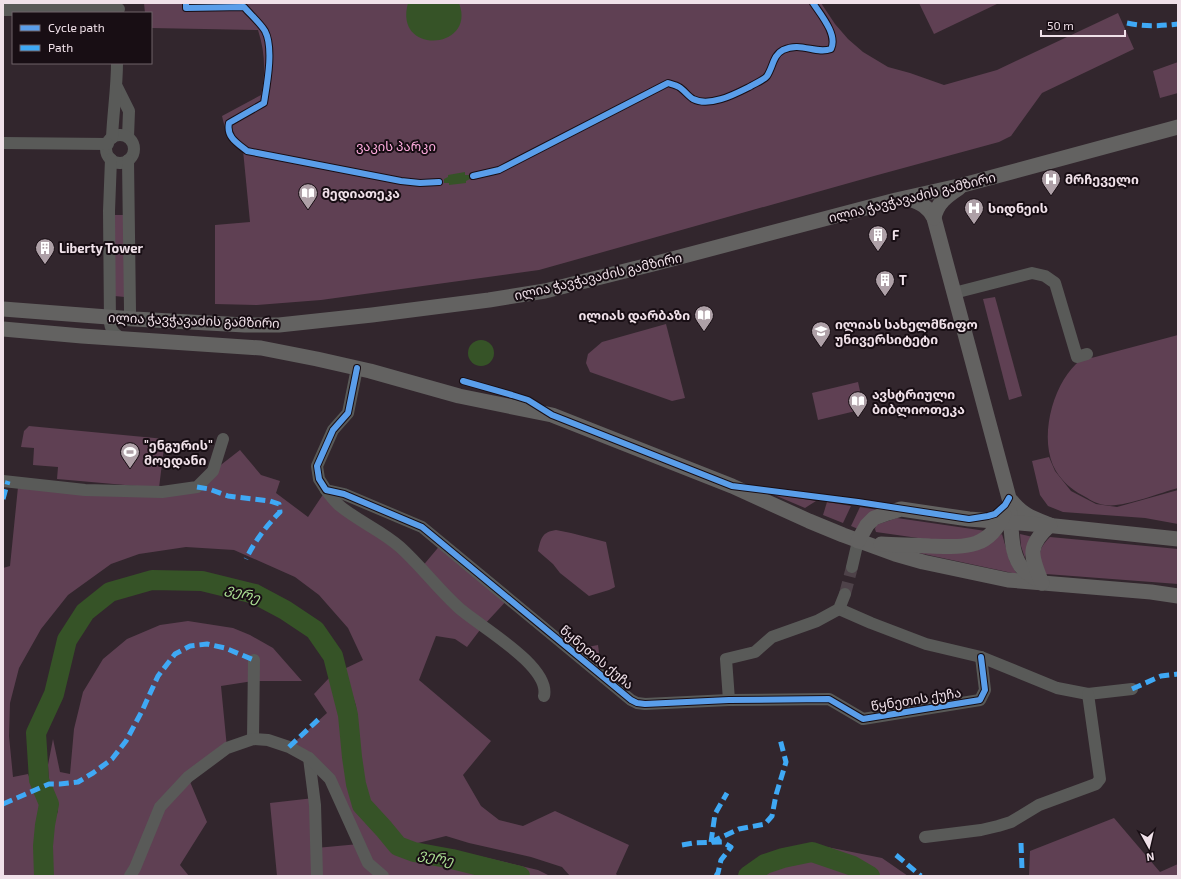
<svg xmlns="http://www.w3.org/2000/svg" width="1181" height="879" viewBox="0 0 1181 879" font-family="'Exo 2','Noto Sans Georgian',sans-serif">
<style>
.green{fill:#5f4053}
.water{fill:#365327}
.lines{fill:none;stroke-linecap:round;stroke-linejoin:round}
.river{stroke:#365327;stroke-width:20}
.minor-tunnel{stroke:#4e4249;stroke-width:12;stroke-dasharray:12 6;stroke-linecap:butt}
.minor{stroke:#595a58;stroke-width:12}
.major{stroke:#636261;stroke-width:15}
.quiet{stroke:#3fa9f5;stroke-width:5;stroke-dasharray:10 5;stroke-linecap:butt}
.cycleway-casing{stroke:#180e14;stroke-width:8}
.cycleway{stroke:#5a9eea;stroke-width:6}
.labels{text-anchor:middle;stroke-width:4;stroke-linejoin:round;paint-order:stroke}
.park-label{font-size:13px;fill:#ffacdf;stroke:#180e14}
.poi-label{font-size:13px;font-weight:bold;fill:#f0e1e9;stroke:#180e14;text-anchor:start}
.street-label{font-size:13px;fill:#f0e1e9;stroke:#180e14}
.water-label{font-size:14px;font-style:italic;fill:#abdf93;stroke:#180e14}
</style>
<rect width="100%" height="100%" fill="#32262d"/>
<g class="green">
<path d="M144,3H821L835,24L848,39L863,52L888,67L910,73L944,85L997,70L1118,13L1134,49L1042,93L1011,136L999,142L874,176L539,270L321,300L257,305L215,304V225L250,222L243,150C229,139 226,133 222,116L261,95C266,72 265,52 258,30L151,28V13H145Z"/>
<path d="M919,3H999L934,34Z"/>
<path d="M1178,62V93L1160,98L1153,71Z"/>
<path d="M114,215H124L125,297L114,296Z"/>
<path d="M995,297L1022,396L1009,400L983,299Z"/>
<path d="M666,324L685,398L672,401L590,372L586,363L588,354L602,342Z"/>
<path d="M1178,335V488C1159,493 1123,508 1105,505C1096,504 1089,499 1082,495C1072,490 1062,481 1056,471C1038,440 1052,387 1076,364C1081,359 1092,358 1099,356C1125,349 1152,342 1178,335Z"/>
<path d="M858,382L864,409L818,420L812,393Z"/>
<path d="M29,426L165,439L159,488L57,479L58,467L33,465L34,448L21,447L24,431Z"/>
<path d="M240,450L261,475L280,481L276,493L308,517L326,490L421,568L442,543L509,598L483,626L467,647L455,639L436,636L419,680L491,741L463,775L481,806L499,820L523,826L555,811L629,845L616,874L618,876H570L562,867L531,857L469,843L446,836L414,844L396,835L381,819L366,798L359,770V732L356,706L344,669L363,660L348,628L319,595L295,577L234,550L186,547L139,554L111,564L68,595L41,629L19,668L10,703L9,736L13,777L28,774L41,807L37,845L38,876H3V568L10,566L18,487H197L213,471Z"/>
<path d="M1049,457L1055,471L1071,491L1096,504L1117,507L1178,490V524L1145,518L1063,512L1048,506L1040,495L1032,461Z"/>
<path d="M772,494L816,501L805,508Z"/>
<path d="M827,502L851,506L843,523L823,515Z"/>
<path d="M860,507L879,510L858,529L851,526Z"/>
<path d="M897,518L986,531L980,535L953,543L876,532L875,529L876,525Z"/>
<path d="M556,530L571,533L606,542L615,587L609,590L589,596L560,573L553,564L538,551C541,538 542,532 556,530Z"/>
<path d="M1002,534L1010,562L1017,574L891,547L990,542Z"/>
<path d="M1020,534L1033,537L1027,548L1025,558L1021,546Z"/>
<path d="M1050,537L1178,549V584L1046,574C1038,558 1036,551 1050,537Z"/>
<path d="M188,621L233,628L250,635L273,648L302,681H253L221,686L227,748L188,777L207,822L180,865L189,876H49L48,854L50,832L58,811L56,799L49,784L48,765L53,739L60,772L70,774L74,729L83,692L103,659L127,639L160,625Z"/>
<path d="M598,645L601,667L580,652L582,648Z"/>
<path d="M330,677L344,722L346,759L356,804L395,851L421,858L436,854L462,852L538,870L550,876H277L270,803L314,798L316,848L359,844L330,779L289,747L327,713L314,694Z"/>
<path d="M1114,818L1160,872L1178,864V876H1029L1030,851Z"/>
<path d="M827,847L882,858L908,876H880L861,863Z"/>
<path d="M815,857L850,872L857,876H762L770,869Z"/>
</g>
<g class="water">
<path d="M408,3H459C477,50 393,56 408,3Z"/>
<path d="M465,172V175H470L471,177L470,179L466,181V183L449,185V183H444V179L448,177V175Z"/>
<circle cx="481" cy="353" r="13"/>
</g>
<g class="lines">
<g class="river">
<path d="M44,876L43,846L45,825L49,804L39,780L36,733L54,694L67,640L85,612L110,592L152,580L202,581L255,594L285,610L315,630L333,656L348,715L352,757L356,784L362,805L384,829L398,846L414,852L452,859L520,876"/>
<path d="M748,876L765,864L783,858L812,852L853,866L870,876"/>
</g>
<path class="minor-tunnel" d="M845,594L852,567"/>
<g class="minor">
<path d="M3,10L119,9"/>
<path d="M117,87L129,111L128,137"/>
<circle cx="120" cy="149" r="14"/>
<path d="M112,138C113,113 117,88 117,63"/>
<path d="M3,143L108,144"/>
<path d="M111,159L109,211L110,323C111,331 115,334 121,338"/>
<path d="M128,160L130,310V314L134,319"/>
<path d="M954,293L1032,273L1045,276L1055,283L1077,357L1087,354"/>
<path d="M357,368L348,413L333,430L317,466L319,479L326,490L344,494L422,527L631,700L637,703L645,704L729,700L829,699L863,719L980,700L985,690L981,657"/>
<path d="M3,481L85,490L162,492L197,487L213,471L223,439"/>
<path d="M326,490C330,495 334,501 340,506C358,521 382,531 400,547C421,566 438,589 459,608C479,626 551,666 544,696"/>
<path d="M852,567L858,541"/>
<path d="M839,609L871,623L926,644L981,657L1057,688L1088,694L1132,689"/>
<path d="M729,700L726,659L755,652L772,637L817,621L839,609L845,594"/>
<path d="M253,739L254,660"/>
<path d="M309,758L315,805L317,876"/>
<path d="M925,837L981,830L998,826L1011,822L1039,805L1096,784L1100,779L1088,694"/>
<path d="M130,876L135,868L160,807L188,777L227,748L253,739L268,740L289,747L309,758L330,779L368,863L383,876"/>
</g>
<g class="major">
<path d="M908,198C920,203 928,206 934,218L1009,498C1022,515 1030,517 1050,525"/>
<path d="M934,218C937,203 947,196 959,188"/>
<path d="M3,309L134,319L245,325H279L372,315L489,300L545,291L657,263L896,200L963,185L1178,127"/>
<path d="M3,329L82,336L261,348L317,359L370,371L459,396L552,415L732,486L809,521L843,535L895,554L923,562L1008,580L1151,592L1178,596"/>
<path d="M1010,513C1012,531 1010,556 1024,570C1029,575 1036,579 1042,583"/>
<path d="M858,541L867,525L874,518L888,513L901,509L969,519L1055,526L1178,539"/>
<path d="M881,544C897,545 913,545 930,546C963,547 989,550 1004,514"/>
<path d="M1042,583C1031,556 1026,547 1050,525"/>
</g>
<g class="quiet">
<path d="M1127,23C1145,27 1160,26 1178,24"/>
<path d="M197,487L209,489L228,496L270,501L279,504L280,512C266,526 255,541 246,559"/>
<path d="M3,499L8,481"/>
<path d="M1132,689L1161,676L1178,674"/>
<path d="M289,747L321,717"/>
<path d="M3,804L49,784H60L78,782L93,773L112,759L126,741L142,711L158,676L175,654L190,646L207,644L225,648L254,660"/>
<path d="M711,842L739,829L765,824L772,816L776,795L786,762L780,739"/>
<path d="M711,842L715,814L727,793"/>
<path d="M1021,843L1022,869"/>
<path d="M682,845L693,843L723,842L731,847L721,860L718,873L716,876"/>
<path d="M896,855L921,876"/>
</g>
<g class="cycleway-casing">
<g id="cycleway">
<path d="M186,3V8L244,7C251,15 260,23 265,31C274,48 267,84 264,103L229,123C226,137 237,143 247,151L401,181L420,183L439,182"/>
<path d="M473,176L499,170L668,83C671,84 676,85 679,87C684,90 688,96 693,99C710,108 737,93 751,86C756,83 764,80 767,76C773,67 773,55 783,50C801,41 816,55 831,49C838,35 821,15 813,3"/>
<path d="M357,368L348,413L333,430L317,466L319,479L326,490L344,494L422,527L631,700L637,703L645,704L729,700L829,699L863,719L980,700L985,690L981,657"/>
<path d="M463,381L512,395L528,400L552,415L732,486L858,502L969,519L988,516L995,514L1005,505L1009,498"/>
</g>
</g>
<use href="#cycleway" class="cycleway"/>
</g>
<defs>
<g id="hospital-pin" transform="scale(1)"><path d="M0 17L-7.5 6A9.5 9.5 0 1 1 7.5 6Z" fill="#aea0a7" stroke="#180e14"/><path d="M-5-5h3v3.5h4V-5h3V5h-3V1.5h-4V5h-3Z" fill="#fff"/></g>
<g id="library-pin" transform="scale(1)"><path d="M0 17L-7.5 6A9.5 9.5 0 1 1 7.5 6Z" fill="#aea0a7" stroke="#180e14"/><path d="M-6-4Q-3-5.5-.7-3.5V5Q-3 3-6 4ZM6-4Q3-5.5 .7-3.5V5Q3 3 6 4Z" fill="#fff"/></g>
<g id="building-pin" transform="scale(1)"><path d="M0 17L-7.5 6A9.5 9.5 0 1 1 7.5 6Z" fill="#aea0a7" stroke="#180e14"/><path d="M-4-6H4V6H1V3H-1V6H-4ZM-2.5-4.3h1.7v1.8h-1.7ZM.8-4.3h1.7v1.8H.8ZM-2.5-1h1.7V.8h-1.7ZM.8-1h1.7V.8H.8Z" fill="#fff"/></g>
<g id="university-pin" transform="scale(1)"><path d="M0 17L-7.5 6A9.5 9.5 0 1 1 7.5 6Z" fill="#aea0a7" stroke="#180e14"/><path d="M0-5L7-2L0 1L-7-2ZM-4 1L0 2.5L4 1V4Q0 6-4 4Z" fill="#fff"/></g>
<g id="stadium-pin" transform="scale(1)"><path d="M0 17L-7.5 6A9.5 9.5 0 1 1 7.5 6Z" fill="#aea0a7" stroke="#180e14"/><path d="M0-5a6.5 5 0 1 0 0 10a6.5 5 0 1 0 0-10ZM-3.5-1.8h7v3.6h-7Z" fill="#fff"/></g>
</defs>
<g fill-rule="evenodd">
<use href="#hospital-pin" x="1051" y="179"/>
<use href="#library-pin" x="308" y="193"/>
<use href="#hospital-pin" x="974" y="208"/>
<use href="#building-pin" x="878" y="235"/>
<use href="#building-pin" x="45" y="248"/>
<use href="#building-pin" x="885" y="280"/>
<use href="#library-pin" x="704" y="315"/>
<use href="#university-pin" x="821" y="331"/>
<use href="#library-pin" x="858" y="401"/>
<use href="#stadium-pin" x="130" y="452"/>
</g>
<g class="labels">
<g class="park-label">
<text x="396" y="151">ვაკის პარკი</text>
</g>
<g class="poi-label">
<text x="1065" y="184">მრჩეველი</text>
<text x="322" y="198">მედიათეკა</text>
<text x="988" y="213">სიდნეის</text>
<text x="892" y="240">F</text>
<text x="59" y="253">Liberty Tower</text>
<text x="899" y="285">T</text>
<text x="690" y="320" text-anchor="end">ილიას დარბაზი</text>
<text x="835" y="329">ილიას სახელმწიფო<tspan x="835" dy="15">უნივერსიტეტი</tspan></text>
<text x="872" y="399">ავსტრიული<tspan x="872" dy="15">ბიბლიოთეკა</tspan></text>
<text x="144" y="450">"ენგურის"<tspan x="144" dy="15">მოედანი</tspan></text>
</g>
<g class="street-label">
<text transform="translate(912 197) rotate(-14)" y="5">ილია ჭავჭავაძის გამზირი</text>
<text transform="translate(598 276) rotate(-13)" y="5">ილია ჭავჭავაძის გამზირი</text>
<text transform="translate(194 320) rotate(2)" y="5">ილია ჭავჭავაძის გამზირი</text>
<text transform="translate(597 657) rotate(40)" y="5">წყნეთის ქუჩა</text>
<text transform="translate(916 699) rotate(-9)" y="5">წყნეთის ქუჩა</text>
</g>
<g class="water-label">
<text transform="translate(243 593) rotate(18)" y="5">ვერე</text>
<text transform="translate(436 857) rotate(13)" y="5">ვერე</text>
</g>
</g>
<rect width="1181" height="879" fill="none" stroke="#f0e1e9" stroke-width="8"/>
<rect x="12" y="12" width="140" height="52" fill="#180e14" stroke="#6e6269"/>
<rect x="20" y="25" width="20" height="6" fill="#5a9eea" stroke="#6e6269"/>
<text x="48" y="32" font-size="12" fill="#f0e1e9">Cycle path</text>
<rect x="20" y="45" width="20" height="6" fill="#3fa9f5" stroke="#6e6269"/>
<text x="48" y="52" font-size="12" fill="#f0e1e9">Path</text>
<g transform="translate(1149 847) rotate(172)" stroke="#180e14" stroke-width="3" paint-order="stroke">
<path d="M0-3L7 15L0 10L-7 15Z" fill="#f0e1e9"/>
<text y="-6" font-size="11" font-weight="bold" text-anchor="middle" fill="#f0e1e9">N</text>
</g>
<path d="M1041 30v6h84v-6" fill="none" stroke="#f0e1e9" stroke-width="2"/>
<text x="1047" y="30" font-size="12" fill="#f0e1e9" stroke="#180e14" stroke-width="3" paint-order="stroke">50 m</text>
</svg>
